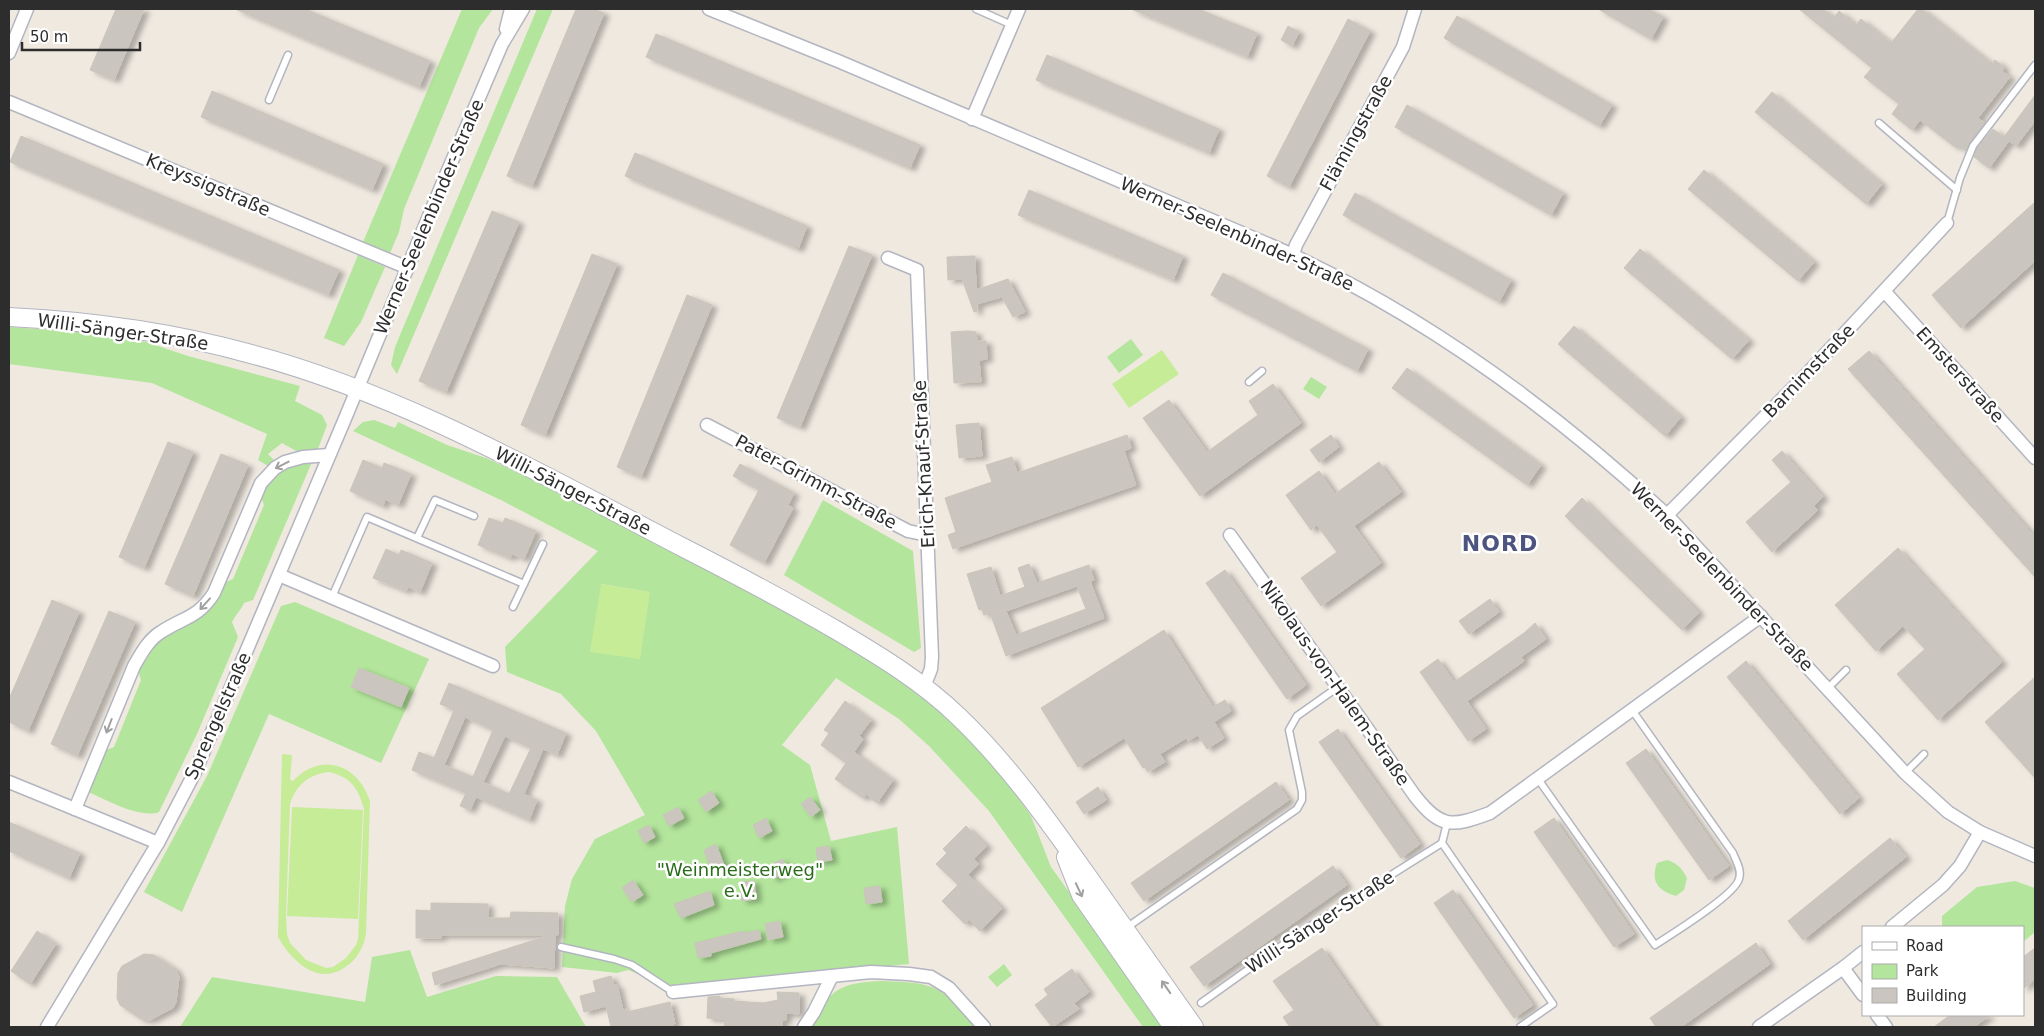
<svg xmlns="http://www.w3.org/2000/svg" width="2044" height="1036" viewBox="0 0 2044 1036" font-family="'DejaVu Sans',sans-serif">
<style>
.green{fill:#b3e59c;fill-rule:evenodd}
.pitch{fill:#c6ec98;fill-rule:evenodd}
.building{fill:#cac6bf;stroke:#cac5b9;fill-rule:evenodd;filter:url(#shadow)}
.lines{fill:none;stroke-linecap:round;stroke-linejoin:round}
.service-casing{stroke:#b3b5c0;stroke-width:9}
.minor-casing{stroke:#b3b5c0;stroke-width:15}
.secondary-casing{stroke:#b3b5c0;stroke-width:20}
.service{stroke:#fff;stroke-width:6}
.minor{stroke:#fff;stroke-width:12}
.secondary{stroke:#fff;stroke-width:18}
.oneway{stroke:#a0a0a0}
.labels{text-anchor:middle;stroke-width:5;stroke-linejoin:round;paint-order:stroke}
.street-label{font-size:18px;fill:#2d2d2d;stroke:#fff}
.park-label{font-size:18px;fill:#296d1a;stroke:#fff}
.district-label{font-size:22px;font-weight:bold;letter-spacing:1px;fill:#4c547f;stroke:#fff}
</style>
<defs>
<filter id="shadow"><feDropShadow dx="5.5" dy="3" stdDeviation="2.5" flood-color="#0004"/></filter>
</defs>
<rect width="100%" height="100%" fill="#efe9e0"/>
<g class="green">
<path d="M462,9H493L479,28L404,209L399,232L390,253L363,242Z"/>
<path d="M537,9H553L397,374L391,365L395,347Z"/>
<path d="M358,255L385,267L361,322L344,346L324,338Z"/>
<path d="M9,327L93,333L146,342L188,356L300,386L295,401L322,415L327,425L318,449L298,452L282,443L268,454L275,461L270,467L258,460L267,434L152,383L9,364Z"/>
<path d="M1131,339L1143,355L1119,373L1107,357Z"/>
<path d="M1311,377L1327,387L1319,399L1303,389Z"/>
<path d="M374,420L395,428L398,422L447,445L486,458L540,483L747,589L889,671L940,709L997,768L1031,816L1051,867L1166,1027H1143L989,811L929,746L899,719L836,678L782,745L810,765L831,841L897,827L909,964L670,987L628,970L617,973L562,967L565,906L572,879L595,839L645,815L596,731L561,694L507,672L505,647L598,551L503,501L353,431L363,422ZM601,584L649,592L640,658Z"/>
<path d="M302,461L312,462L253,600L244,603C241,610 236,614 232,622L238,637L197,734L159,812C140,819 107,800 88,792L104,751L114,747L141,680L138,670C144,659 151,644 163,636C194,616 207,622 224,583L233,579L264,505L261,497C270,474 281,470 302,461Z"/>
<path d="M823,500L913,551L921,648L914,652L784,575Z"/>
<path d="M295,602L429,659L381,763L269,714L182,912L144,892L207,776L281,606Z"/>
<path d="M1667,860C1677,863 1682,868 1687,878L1684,890L1676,896C1659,891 1650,882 1657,863Z"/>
<path d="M2015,881L2035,888V932L2023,942V927H1942V916L1977,887Z"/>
<path d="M410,950L427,997L496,976L557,977L586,1027H180L212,977L365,1002L372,957Z"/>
<path d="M1004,964L1012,975L997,987L988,977Z"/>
<path d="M880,981C897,982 918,981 934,988C951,995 964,1014 977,1027H807C831,992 835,983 880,981Z"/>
</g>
<g class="pitch">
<path d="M1162,350L1179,374L1129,408L1112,384Z"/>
<path d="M601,584L650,592L640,659L590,652Z"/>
<path d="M282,754L292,755L290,780L293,781C321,751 358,764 370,801L366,933C364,947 357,960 344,968C317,986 291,960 278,937ZM329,772C351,777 358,788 364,809L358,939L356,945L346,958L333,967L326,968L306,960L290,943L287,934L286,915L290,804C296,785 309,774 329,772Z"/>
<path d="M292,807L363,810L358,919L287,916Z"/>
</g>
<g class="building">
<path d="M116,9H144L114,80L90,70Z"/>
<path d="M235,9H305L430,61L419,87Z"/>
<path d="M576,9H593L604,13L532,186L507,176Z"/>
<path d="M1131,9H1198L1257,33L1247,57Z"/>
<path d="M1598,9H1649L1663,17L1651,39Z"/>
<path d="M1799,9H1823L1834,18L1839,11L1856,25L1861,19L1891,43L1918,9H1922L1992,64L1995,60L2004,67L2002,71L2010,77L1978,118L1985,123L1969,143L1966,151L1957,145L1955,147L1920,120L1912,130L1892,114L1899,104L1864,77L1872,68Z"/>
<path d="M1457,16L1612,105L1599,126L1444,38Z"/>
<path d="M1348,19L1370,31L1289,187L1267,176Z"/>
<path d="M1288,26L1299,32L1292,46L1281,40Z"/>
<path d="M656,34L920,145L910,168L646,57Z"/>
<path d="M1047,55L1219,129L1209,153L1036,80Z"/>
<path d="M212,91L383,164L372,190L201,117Z"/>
<path d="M1772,92L1882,184L1866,204L1755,112Z"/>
<path d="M2035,95V121L2016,146L2009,141L1989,168L1974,157L1977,148L1993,129L2004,137Z"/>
<path d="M1407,105L1563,193L1551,215L1395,127Z"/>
<path d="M21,136L339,270L328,295L10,162Z"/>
<path d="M635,153L807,226L798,249L625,176Z"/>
<path d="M1704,170L1814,262L1798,281L1688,189Z"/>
<path d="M1029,190L1183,256L1173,280L1018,215Z"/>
<path d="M1355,193L1511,280L1499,302L1343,215Z"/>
<path d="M2035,202V261L1961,328L1932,295Z"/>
<path d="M492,211L519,222L446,392L419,381Z"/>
<path d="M849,246L872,255L800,427L777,418Z"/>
<path d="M1640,249L1749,340L1732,359L1624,268Z"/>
<path d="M592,254L617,264L545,435L521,425Z"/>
<path d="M975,256L976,290L1008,279L1025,312L1013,317L1002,297L977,304V311L974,312L962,279L948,280L947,257Z"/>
<path d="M1223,273L1368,349L1357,371L1211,295Z"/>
<path d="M687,295L712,305L641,477L617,467Z"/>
<path d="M1574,326L1681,417L1665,436L1558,344Z"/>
<path d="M968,331L976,332L977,341H986L987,359L979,360L981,382L954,383L951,332Z"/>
<path d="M1869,351L2035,537V577L1848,369Z"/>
<path d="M1407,368L1541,465L1527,485L1392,388Z"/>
<path d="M1273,384L1301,423L1200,496L1143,418L1169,400L1207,452L1258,415L1249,401Z"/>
<path d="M979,423L982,456L959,458L956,425Z"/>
<path d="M1127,435L1131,448L1124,451L1136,485L953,549L948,535L956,532L945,498L992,482L986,465L1012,457L1017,473Z"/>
<path d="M1331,435L1339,447L1319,462L1310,450Z"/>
<path d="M168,442L193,452L144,568L119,557Z"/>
<path d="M1782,451L1823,497L1814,506L1818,510L1772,552L1746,522L1791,482L1772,460Z"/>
<path d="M221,454L248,465L193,596L165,584Z"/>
<path d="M363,460L382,468L384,463L411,474L398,505L385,499L383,506L350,491Z"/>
<path d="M1379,462L1401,492L1354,526L1381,563L1321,606L1301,578L1337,552L1317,525L1311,530L1286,495L1319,471L1335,494Z"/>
<path d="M740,464L794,493L788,505L793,508L764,563L730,545L759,490L733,476Z"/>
<path d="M1582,498L1699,612L1682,630L1565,516Z"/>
<path d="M489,518L503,523L505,518L536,531L524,559L512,554L510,558L478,545Z"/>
<path d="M1898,548L2002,662L1938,720L1897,674L1925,649L1903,626L1876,651L1835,605Z"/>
<path d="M386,549L399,555L401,550L432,563L420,592L408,587L406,591L373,578Z"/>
<path d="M1029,564L1037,583L1089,565L1094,580L1090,581L1104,618L1006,656L990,613L984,615L982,609L979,610L967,574L991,567L1000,596L1025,587L1018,568ZM1077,586L1086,609L1016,635L1006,611Z"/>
<path d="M1225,570L1306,685L1287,699L1206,583Z"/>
<path d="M1490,599L1499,612L1469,634L1459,621Z"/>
<path d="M52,600L79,612L28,731L9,722V699Z"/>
<path d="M109,611L135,622L77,756L51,744Z"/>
<path d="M1535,623L1546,639L1521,657L1524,661L1467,701L1486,729L1468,741L1420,672L1438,659L1454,682L1524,633Z"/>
<path d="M1164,630L1213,707L1225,700L1231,711L1214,722L1224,738L1207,749L1198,735L1188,741L1186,738L1160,754L1165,762L1148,772L1145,767L1143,768L1124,738L1078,767L1041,708Z"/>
<path d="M1746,661L1859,798L1840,814L1727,677Z"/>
<path d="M359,668L409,688L401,707L351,687Z"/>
<path d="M2035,677V778L1985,722Z"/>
<path d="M449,683L566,733L557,755L543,749L524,794L537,800L529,820L476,797L470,810L460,806L466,793L412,770L419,752L434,758L454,710L440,704ZM465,717L493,730L473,777L444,765ZM505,736L531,748L509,794L483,782Z"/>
<path d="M845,701L871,720L859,736L863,739L854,752L893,780L877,803L866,794L863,798L835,779L846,763L821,745L829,733L824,730Z"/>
<path d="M1338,729L1420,844L1401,858L1319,742Z"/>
<path d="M1646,749L1729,866L1709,880L1626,763Z"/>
<path d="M1276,782L1289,800L1144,901L1131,883Z"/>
<path d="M1098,787L1106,800L1084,814L1076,802Z"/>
<path d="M711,791L719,803L706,812L698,800Z"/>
<path d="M810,797L820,810L811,817L801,804Z"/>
<path d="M678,807L684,818L669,826L663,815Z"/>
<path d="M766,818L772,831L759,838L753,825Z"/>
<path d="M1554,818L1634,934L1614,947L1534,832Z"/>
<path d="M9,822L80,853L69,878L9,851Z"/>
<path d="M649,825L655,837L644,843L638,831Z"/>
<path d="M966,826L987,846L974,859L979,864L968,875L1002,908L980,931L969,920L965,924L942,901L958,885L936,864L947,853L943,849Z"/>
<path d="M1890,838L1906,857L1803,940L1788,921Z"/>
<path d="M716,844L725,868L712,872L704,850Z"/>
<path d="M829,846L832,860L818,862L816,848Z"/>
<path d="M782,859L788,870L773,879L767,867Z"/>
<path d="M1333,866L1347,885L1204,986L1190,967Z"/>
<path d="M633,880L643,895L632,902L622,888Z"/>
<path d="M754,881L756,899L742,901L740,882Z"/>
<path d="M880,886L882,902L866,904L864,888Z"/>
<path d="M1453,890L1533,1005L1514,1018L1434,903Z"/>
<path d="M710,891L714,905L681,918L674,904Z"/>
<path d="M431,903L488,904V918H510L511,912L558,913V935H555L554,968L501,964L435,985L432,973L550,935H441V938H416V910L431,911Z"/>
<path d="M780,921L783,937L768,940L765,924Z"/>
<path d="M759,930L761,939L711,953V956L698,958L695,943L743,931L744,933Z"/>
<path d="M37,931L56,944L30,984L11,971Z"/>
<path d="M1756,943L1770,964L1681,1027H1656L1650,1018Z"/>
<path d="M1322,948L1377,1027H1290L1283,1017L1294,1010L1273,981Z"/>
<path d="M2035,948V979L2023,989V957Z"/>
<path d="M144,954L154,955L175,969L179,977L176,1002L173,1008L150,1020L141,1019L120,1005L117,998L118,973L122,966Z"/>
<path d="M1072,969L1089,992L1074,1003L1079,1009L1052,1027L1035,1005L1048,995L1044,989Z"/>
<path d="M611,976L614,985H617L623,1010L627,1009V1012L670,1002L675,1024L670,1026V1027H611L606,1006L584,1012L580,996L596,992L593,981Z"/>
<path d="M777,992L799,993V1014L786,1013V1020H782V1027H724L725,1019L707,1018L708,997L720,996V998L734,999V1001L763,1003L778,1000Z"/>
<path d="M1950,1015H1990L1974,1027H1934Z"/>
</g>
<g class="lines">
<g class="service-casing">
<g id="service">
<path d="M976,9L1012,25"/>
<path d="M269,100L288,55"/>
<path d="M1879,123L1957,190"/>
<path d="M1947,223L1960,178L1973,146L2035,65"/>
<path d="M1249,382L1262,371"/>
<path d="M417,538L435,500L474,516"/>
<path d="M332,597L367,517L524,584"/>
<path d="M513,607L543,544"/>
<path d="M1828,688L1846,670"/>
<path d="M1905,773L1924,754"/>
<path d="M1538,779L1655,945C1672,934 1735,895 1739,879C1742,870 1736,861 1733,853L1632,710"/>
<path d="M1447,823L1442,843L1553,1004L1520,1027"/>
<path d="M1126,928L1297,809L1302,800V792L1289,730L1297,716L1338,687"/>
<path d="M561,947L614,959L632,965L673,992"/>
<path d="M1201,1003L1302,931L1442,843"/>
</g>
</g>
<g class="minor-casing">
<g id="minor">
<path d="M709,9L838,61L1277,248C1422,313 1551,408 1667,515L1905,773L1948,812L1980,832L2035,856"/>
<path d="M506,29L511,9"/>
<path d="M9,53L27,9"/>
<path d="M9,102L408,268"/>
<path d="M972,119L1019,9"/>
<path d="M1293,255L1296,245L1403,47L1415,9"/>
<path d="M888,258L917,270L932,657L931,669L924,687"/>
<path d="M1885,292L2035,458"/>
<path d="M707,425L908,531L927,535"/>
<path d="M1667,515L1804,377L1947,223"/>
<path d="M1230,535L1415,796C1441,829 1452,827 1490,813L1761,616"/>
<path d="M279,575L493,666"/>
<path d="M9,782L158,843"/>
<path d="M75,809L134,666C141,654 148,640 161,632C184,617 198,618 214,593L261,483L275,468L285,462L303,457L329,455"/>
<path d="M1892,927L1943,885L1960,866L1980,832"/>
<path d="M1843,968L1863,995"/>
<path d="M673,992L871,972L909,974L931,977L949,988L984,1027"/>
<path d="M1877,1015L1886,1027"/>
<path d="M47,1027L158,843L195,772L344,421L446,175L502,44L523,9"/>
<path d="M804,1027L814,1012L832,976"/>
<path d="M1759,1027L1843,968L1863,952"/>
</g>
</g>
<g class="secondary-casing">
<g id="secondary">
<path d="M9,317C90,321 172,332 251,354C402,394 545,476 684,548C735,574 786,601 836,630C880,656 923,682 959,717C1008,764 1047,819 1086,874C1122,925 1158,976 1194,1027"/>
<path d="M1066,857L1081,895L1173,1027"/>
</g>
</g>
<use href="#service" class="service"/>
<use href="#minor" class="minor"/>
<use href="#secondary" class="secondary"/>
</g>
<defs><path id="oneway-shaft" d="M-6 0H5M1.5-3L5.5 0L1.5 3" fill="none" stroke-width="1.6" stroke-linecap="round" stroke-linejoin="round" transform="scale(1.25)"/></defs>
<g class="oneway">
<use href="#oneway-shaft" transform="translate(282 465) rotate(153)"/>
<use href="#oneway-shaft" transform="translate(205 604) rotate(132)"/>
<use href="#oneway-shaft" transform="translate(109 726) rotate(111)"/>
<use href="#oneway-shaft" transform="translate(1079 890) rotate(65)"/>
<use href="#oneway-shaft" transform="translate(1166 987) rotate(-125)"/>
</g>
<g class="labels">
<g class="street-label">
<text transform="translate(1356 133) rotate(-61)" y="6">Flämingstraße</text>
<text transform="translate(208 185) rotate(23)" y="6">Kreyssigstraße</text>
<text transform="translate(429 217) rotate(-67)" y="6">Werner-Seelenbinder-Straße</text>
<text transform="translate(1237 234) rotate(24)" y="6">Werner-Seelenbinder-Straße</text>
<text transform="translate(123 332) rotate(8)" y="6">Willi-Sänger-Straße</text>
<text transform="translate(1809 371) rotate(-46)" y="6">Barnimstraße</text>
<text transform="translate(1960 375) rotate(48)" y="6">Emsterstraße</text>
<text transform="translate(924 464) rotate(-93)" y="6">Erich-Knauf-Straße</text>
<text transform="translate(816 482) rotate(28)" y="6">Pater-Grimm-Straße</text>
<text transform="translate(573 491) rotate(27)" y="6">Willi-Sänger-Straße</text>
<text transform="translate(1722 577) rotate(46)" y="6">Werner-Seelenbinder-Straße</text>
<text transform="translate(1335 683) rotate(55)" y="6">Nikolaus-von-Halem-Straße</text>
<text transform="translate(218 716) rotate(-66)" y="6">Sprengelstraße</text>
<text transform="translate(1320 922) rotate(-33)" y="6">Willi-Sänger-Straße</text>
</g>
<g class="park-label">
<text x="740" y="876">"Weinmeisterweg"<tspan x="740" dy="21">e.V.</tspan></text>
</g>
<g class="district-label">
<text x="1500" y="551">NORD</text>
</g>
</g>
<rect width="2044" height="1036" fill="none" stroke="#2d2d2d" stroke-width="20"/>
<rect x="1862" y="926" width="162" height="90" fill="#ffffff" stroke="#ababab"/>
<rect x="1872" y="942" width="25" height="8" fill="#ffffff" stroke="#ababab"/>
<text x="1906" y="951" font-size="15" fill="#2d2d2d">Road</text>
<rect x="1872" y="964" width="25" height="15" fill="#b3e59c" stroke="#ababab"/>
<text x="1906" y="976" font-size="15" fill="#2d2d2d">Park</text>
<rect x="1872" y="988" width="25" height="15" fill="#cac6bf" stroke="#ababab"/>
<text x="1906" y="1001" font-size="15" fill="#2d2d2d">Building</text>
<path d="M22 42v8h118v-8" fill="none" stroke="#2d2d2d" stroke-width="2.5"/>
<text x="30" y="42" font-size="15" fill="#2d2d2d" stroke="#ffffff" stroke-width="4" paint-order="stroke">50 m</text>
</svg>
